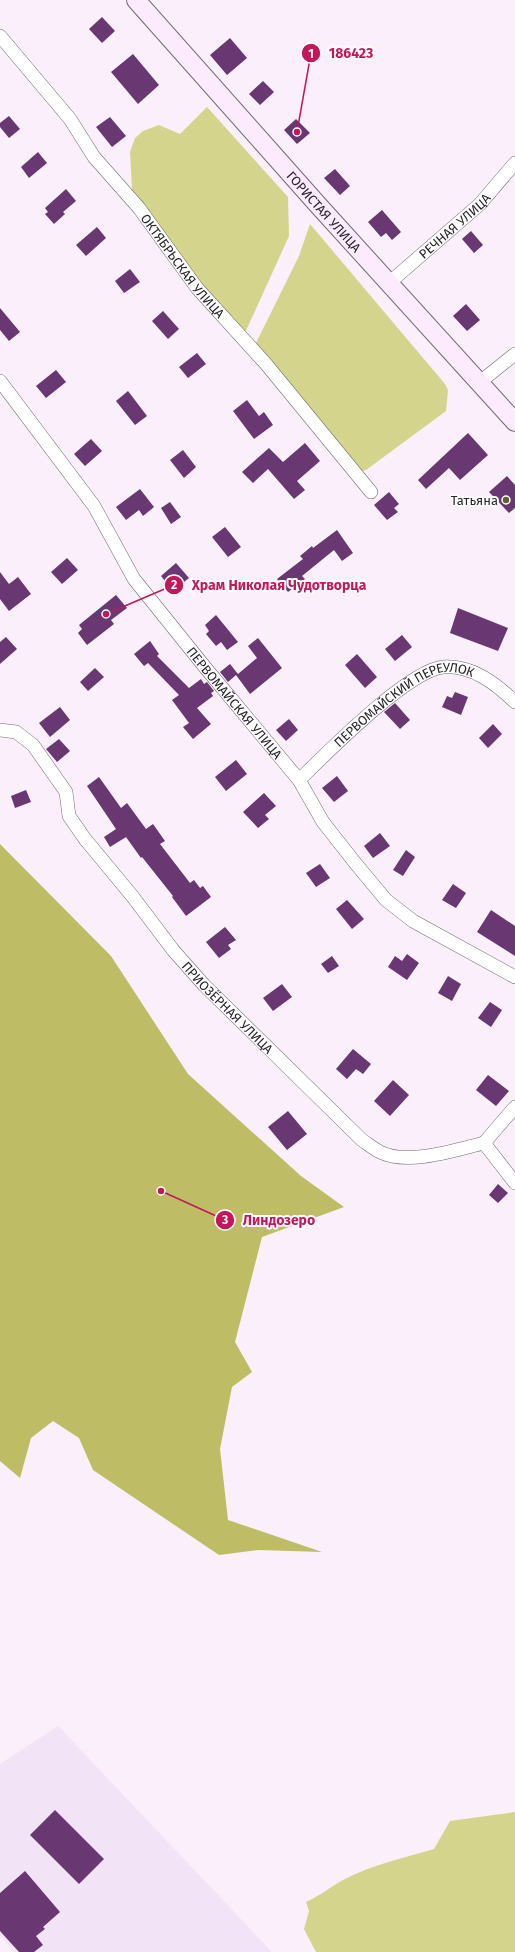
<svg xmlns="http://www.w3.org/2000/svg" width="515" height="1952" viewBox="0 0 515 1952" font-family="'Fira Sans',sans-serif">
<style>
.built{fill:#f3e3f6}
.green{fill:#d5d48c}
.water{fill:#bebc65}
.building{fill:#693772}
.lines{fill:none;stroke-linecap:round;stroke-linejoin:round}
.street-casing{stroke:#726974;stroke-width:14}
.secondary-casing{stroke:#726974;stroke-width:20}
.street{stroke:#fff;stroke-width:13}
.secondary{stroke:#fbebfd;stroke-width:18}
.poi-dot{fill:#62612e;stroke:#fff;stroke-width:1.5}
.labels{text-anchor:middle;stroke-width:4;stroke-linejoin:round;paint-order:stroke}
.street-label{font-size:13px;fill:#29252a;stroke:#fff}
.poi-label{font-size:13px;fill:#29252a;stroke:#fff;text-anchor:end}
.leader{fill:none;stroke:#c2185b;stroke-width:1.5}
.callout-dot{fill:#c2185b;stroke:#fff;stroke-width:1.5}
.mark-label{font-size:12px;text-anchor:middle;font-weight:bold;fill:#fff}
.callout-label{font-size:14px;text-anchor:middle;font-weight:bold;fill:#c2185b;stroke:#fff;stroke-width:4;stroke-linejoin:round;paint-order:stroke}
</style>
<rect width="100%" height="100%" fill="#faeffb"/>
<path class="built" d="M58,1726L272,1952H14L0,1935V1764Z"/>
<g class="green">
<path d="M207,107L288,197L289,236L240,344L193,290L139,219L133,207L130,152L135,138L143,131L159,125L180,134Z"/>
<path d="M310,224L445,384L448,390L446,411L366,470L358,472L256,343L299,256Z"/>
<path d="M515,1812V1952H316L304,1929L309,1911L306,1902C320,1896 330,1887 343,1880C371,1865 404,1858 434,1849L450,1821Z"/>
</g>
<path class="water" d="M0,844L111,956L188,1074L301,1176L344,1207L262,1237L235,1342L252,1372L232,1387L220,1449L228,1520L322,1552L258,1550L219,1555L93,1470L79,1438L53,1421L31,1438L20,1478L0,1461Z"/>
<g class="building">
<path d="M102,17L115,31L102,43L89,29Z"/>
<path d="M230,38L247,58L227,75L210,55Z"/>
<path d="M133,54L159,85L138,104L111,72Z"/>
<path d="M263,81L274,92L260,105L249,94Z"/>
<path d="M9,116L20,129L9,138L0,127V123Z"/>
<path d="M110,117L126,136L112,147L96,127Z"/>
<path d="M296,119L310,133L297,144L284,130Z"/>
<path d="M38,152L47,163L29,178L21,167Z"/>
<path d="M335,169L350,186L340,195L324,178Z"/>
<path d="M66,189L76,201L63,212L65,214L54,224L45,214L48,212L45,208Z"/>
<path d="M382,210L401,232L392,240L386,233L381,237L368,222Z"/>
<path d="M97,227L106,238L86,256L76,245Z"/>
<path d="M471,231L483,245L474,253L462,239Z"/>
<path d="M130,269L140,282L124,293L115,281Z"/>
<path d="M466,304L480,320L467,331L453,316Z"/>
<path d="M0,308L20,332L9,341L0,330Z"/>
<path d="M163,311L179,329L168,339L152,321Z"/>
<path d="M197,353L206,364L188,378L179,367Z"/>
<path d="M56,370L66,382L46,398L36,386Z"/>
<path d="M128,391L147,416L135,425L116,401Z"/>
<path d="M247,400L259,416L264,412L273,425L254,439L233,411Z"/>
<path d="M468,433L488,455L460,480L449,468L426,489L418,480Z"/>
<path d="M91,439L102,451L85,466L74,454Z"/>
<path d="M305,443L320,461L297,481L305,490L294,499L268,469L253,483L242,472L269,448L283,462Z"/>
<path d="M183,450L196,467L184,478L170,460Z"/>
<path d="M507,476L515,485V508L509,513L489,492Z"/>
<path d="M140,489L154,507L143,516L139,510L126,520L116,507Z"/>
<path d="M389,492L399,504L394,508L398,512L387,520L374,505Z"/>
<path d="M170,502L181,517L171,524L161,508Z"/>
<path d="M225,527L241,547L228,557L212,537Z"/>
<path d="M337,530L353,553L342,561L334,550L302,576L305,579L288,592L277,579L303,559L300,556L312,546L313,548Z"/>
<path d="M67,558L78,570L62,584L51,572Z"/>
<path d="M176,563L189,578L173,591L161,576Z"/>
<path d="M0,572L9,584L18,577L31,594L9,611L0,599Z"/>
<path d="M116,595L127,608L111,620L114,624L87,645L78,633L82,629L79,625Z"/>
<path d="M458,608L508,628L498,651L450,633Z"/>
<path d="M216,615L238,642L227,650L221,642L216,646L206,634L209,631L205,625Z"/>
<path d="M402,635L412,647L395,661L385,649Z"/>
<path d="M6,637L17,649L0,664V642Z"/>
<path d="M258,638L282,668L250,694L236,675L228,682L220,672L230,664L238,674L257,658L248,646Z"/>
<path d="M150,641L159,654L157,656L189,688L201,679L204,684L207,682L214,691L211,693L213,696L197,708L211,724L193,739L183,727L189,723L172,700L179,695L148,663L144,666L134,654Z"/>
<path d="M357,654L377,677L365,688L345,665Z"/>
<path d="M95,668L104,677L88,691L80,682Z"/>
<path d="M455,692L468,697L461,715L442,707L447,696L452,698Z"/>
<path d="M395,703L410,720L400,729L384,712Z"/>
<path d="M60,707L70,720L50,737L39,723Z"/>
<path d="M289,719L298,730L286,741L276,730Z"/>
<path d="M493,724L502,734L488,748L479,738Z"/>
<path d="M59,739L70,751L57,762L46,749Z"/>
<path d="M236,760L247,774L226,791L215,777Z"/>
<path d="M337,776L348,791L334,802L322,788Z"/>
<path d="M99,777L121,808L127,803L146,829L153,824L165,841L160,844L190,883L194,880L200,888L203,886L211,897L186,916L172,897L173,896L142,857L141,858L126,837L110,847L104,837L116,829L87,786Z"/>
<path d="M26,790L31,802L15,808L11,796Z"/>
<path d="M264,793L276,806L265,815L269,819L258,828L243,812Z"/>
<path d="M380,833L390,846L373,858L364,846Z"/>
<path d="M406,850L415,857L403,876L393,870Z"/>
<path d="M320,864L330,878L316,887L306,873Z"/>
<path d="M453,884L466,893L456,908L442,900Z"/>
<path d="M347,900L364,919L352,929L336,909Z"/>
<path d="M491,910L515,926V956L477,932Z"/>
<path d="M225,927L236,940L228,945L231,949L219,958L206,942Z"/>
<path d="M407,954L419,963L407,980L388,967L395,956L402,961Z"/>
<path d="M332,956L339,966L328,973L321,964Z"/>
<path d="M448,976L461,984L452,1001L438,993Z"/>
<path d="M282,984L292,997L273,1011L263,998Z"/>
<path d="M490,1002L502,1010L491,1027L478,1018Z"/>
<path d="M353,1049L371,1064L363,1074L356,1069L347,1079L336,1069Z"/>
<path d="M488,1075L509,1091L496,1106L476,1090Z"/>
<path d="M393,1080L409,1095L390,1116L374,1101Z"/>
<path d="M288,1111L307,1134L287,1150L268,1127Z"/>
<path d="M498,1184L508,1193L498,1203L489,1195Z"/>
<path d="M55,1810L104,1859L79,1884L30,1835Z"/>
<path d="M25,1871L60,1912L43,1927L45,1929L36,1936L43,1945L34,1952H19L0,1931V1893Z"/>
</g>
<g class="lines">
<g class="street-casing">
<g id="street">
<path id="s1" d="M0,36L70,119L94,157L139,208L197,288L266,364L371,492"/>
<path id="s2" d="M389,283L480,204L515,163"/>
<path id="s3" d="M0,381L94,506L134,579L204,666L299,780L323,822L356,864L386,900L413,921L515,977"/>
<path d="M480,382L515,354"/>
<path id="s4" d="M0,730L16,732L33,745L66,792L69,816L85,839L133,897L173,950L204,985L362,1140C368,1144 374,1149 380,1152C408,1166 455,1150 484,1143"/>
<path id="s5" d="M299,780C326,754 407,671 443,667C472,665 495,683 515,702"/>
<path d="M484,1143L515,1183"/>
<path d="M484,1143L515,1107"/>
</g>
</g>
<g class="secondary-casing">
<g id="secondary">
<path id="s6" d="M136,0L318,205L515,422"/>
</g>
</g>
<use href="#street" class="street"/>
<use href="#secondary" class="secondary"/>
</g>
<circle class="poi-dot" cx="506" cy="500" r="4"/>
<g class="labels">
<g class="street-label">
<text dy="5" stroke="none"><textPath href="#s6" startOffset="283">ГОРИСТАЯ УЛИЦА</textPath></text>
<text dy="5" stroke="none"><textPath href="#s2" startOffset="87">РЕЧНАЯ УЛИЦА</textPath></text>
<text dy="5" stroke="none"><textPath href="#s1" startOffset="294">ОКТЯБРЬСКАЯ УЛИЦА</textPath></text>
<text dy="5" stroke="none"><textPath href="#s3" startOffset="399">ПЕРВОМАЙСКАЯ УЛИЦА</textPath></text>
<text dy="5" stroke="none"><textPath href="#s5" startOffset="134">ПЕРВОМАЙСКИЙ ПЕРЕУЛОК</textPath></text>
<text dy="5" stroke="none"><textPath href="#s4" startOffset="368">ПРИОЗЁРНАЯ УЛИЦА</textPath></text>
</g>
<g class="poi-label">
<text x="498" y="505">Татьяна</text>
</g>
</g>
<path class="leader" d="M297 132L311 53M106 614L174 585M161 1191L225 1220"/>
<g class="callout-dot">
<circle cx="297" cy="132" r="4"/>
<circle cx="106" cy="614" r="4"/>
<circle cx="161" cy="1191" r="4"/>
<circle cx="311" cy="53" r="10"/>
<circle cx="174" cy="585" r="10"/>
<circle cx="225" cy="1220" r="10"/>
</g>
<g class="mark-label">
<text x="311" y="58">1</text>
<text x="174" y="589">2</text>
<text x="225" y="1224">3</text>
</g>
<g class="callout-label">
<text x="351" y="58">186423</text>
<text x="279" y="590">Храм Николая Чудотворца</text>
<text x="279" y="1225">Линдозеро</text>
</g>
</svg>
